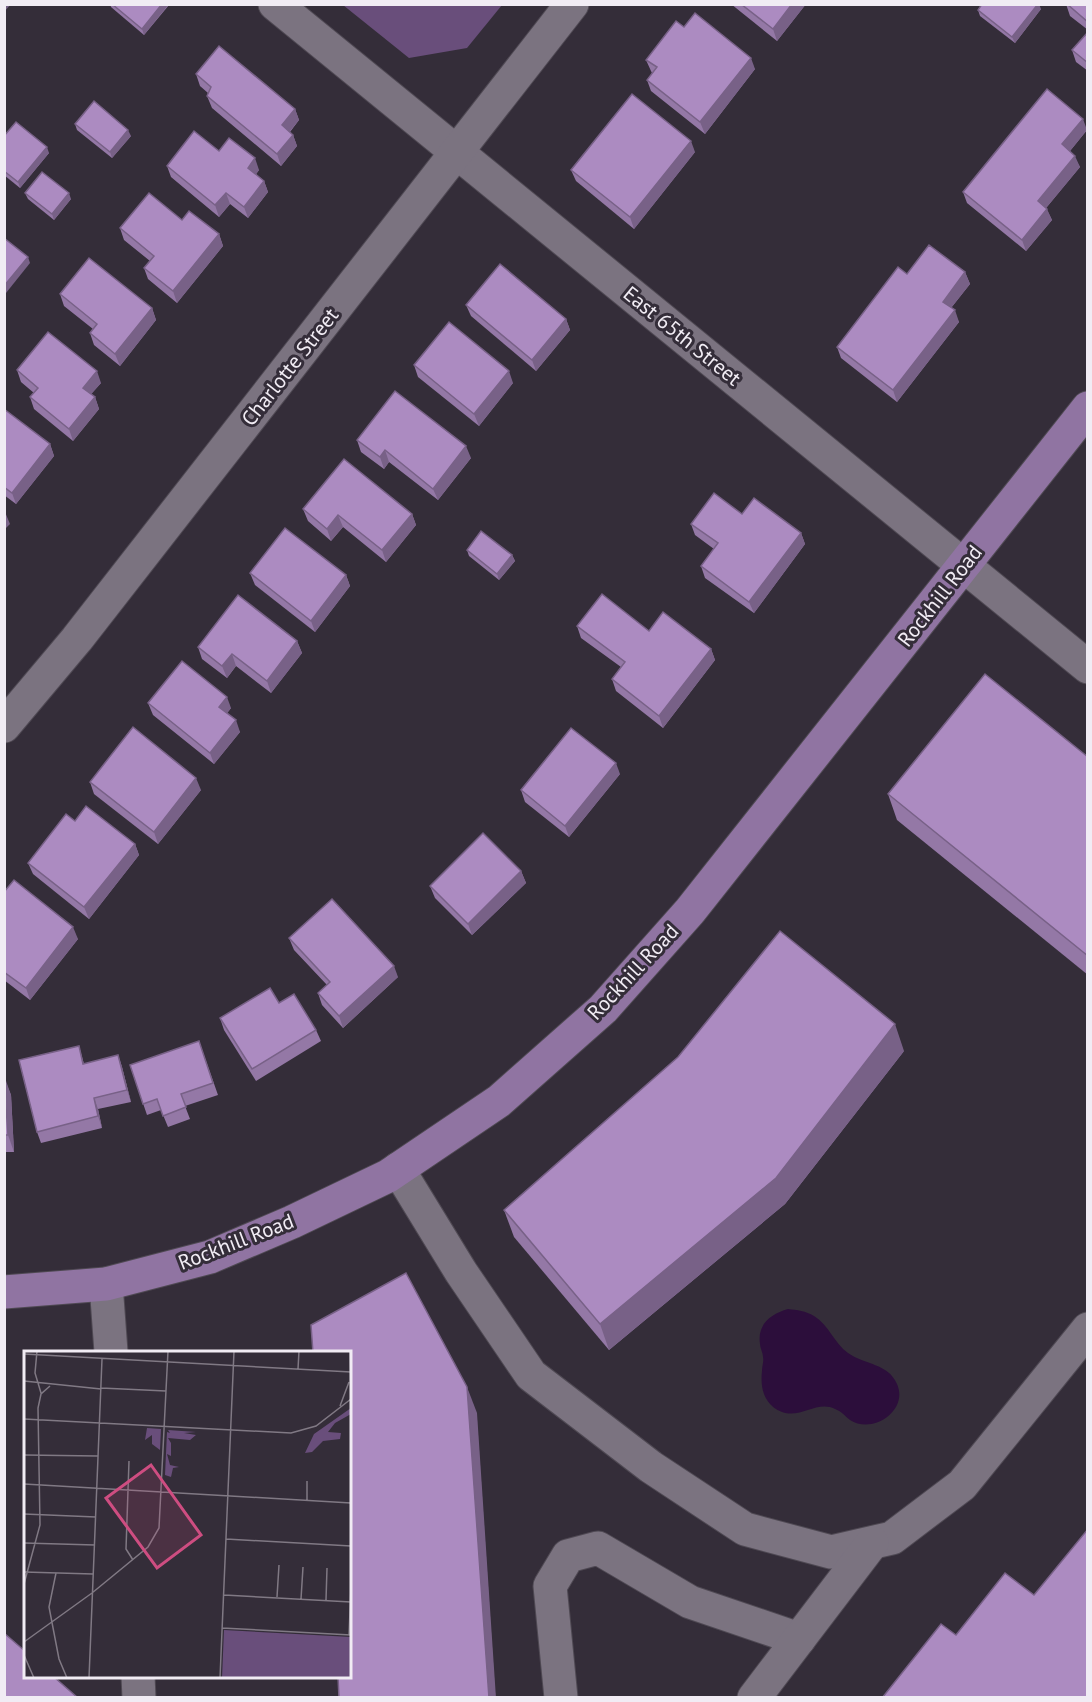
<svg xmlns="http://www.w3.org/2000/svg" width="1092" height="1702" viewBox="0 0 1092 1702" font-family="'PT Sans',sans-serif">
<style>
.green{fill:#694e7b}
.water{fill:#2c0e3b}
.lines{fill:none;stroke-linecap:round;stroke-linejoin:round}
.minor-casing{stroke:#4f4953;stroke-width:35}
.major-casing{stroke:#4f4953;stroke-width:35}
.minor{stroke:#7b7380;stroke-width:33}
.major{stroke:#9074a2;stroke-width:33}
.wall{fill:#9478a6}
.shaded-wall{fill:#786187}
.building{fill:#ac8bc1;stroke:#786187;stroke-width:1.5}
.labels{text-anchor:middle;stroke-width:6;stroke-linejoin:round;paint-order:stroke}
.street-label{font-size:21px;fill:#f1ecf4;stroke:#342d39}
.inset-road{fill:none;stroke:#807984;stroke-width:1.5}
.view{fill:#ce4d81;fill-opacity:0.15;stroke:#ce4d81;stroke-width:3}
.inset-edge{fill:none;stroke:#f1ecf4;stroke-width:3}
</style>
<rect width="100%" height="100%" fill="#342d39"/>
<path class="green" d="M343,5L502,4V5L467,48L409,58Z"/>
<path class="water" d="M788,1309C797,1310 806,1311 814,1316C829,1325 834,1343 848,1353C865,1365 888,1363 897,1384C909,1411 872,1435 850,1420C845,1416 841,1411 835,1409C817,1400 801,1419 782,1412C764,1405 760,1388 762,1371C762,1366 764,1361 763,1357C763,1353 760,1348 760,1344C757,1324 771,1314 788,1309Z"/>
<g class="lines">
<g class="minor-casing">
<g id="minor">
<path d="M275,4L1088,667"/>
<path d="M4,726L77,639L572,4"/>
<path d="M398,1169L461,1272L531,1375L651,1467L745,1529L831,1552L892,1538L962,1485L1088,1329"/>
<path d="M106,1284L111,1352"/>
<path d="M138,1676L139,1698"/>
<path d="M561,1698L550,1586L568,1556L598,1548L690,1602L799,1639"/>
<path d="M754,1698L872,1543"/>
</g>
</g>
<g class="major-casing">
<path id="major" d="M4,1292L106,1284L210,1257L292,1222L388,1176L499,1101L603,1009L690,911L1088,408"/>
</g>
<use href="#minor" class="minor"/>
<use href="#major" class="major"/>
</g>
<g class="wall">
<path d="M110,4L169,5L144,35L111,7Z"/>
<path d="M731,4H806L777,41Z"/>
<path d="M1066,4H1088V30L1070,16Z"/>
<path d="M1041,9L1015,43L980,16L978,10Z"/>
<path d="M684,27L755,69L705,134L651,91L647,80L652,73L651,71L646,60Z"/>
<path d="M1088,32V71L1076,62L1072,50Z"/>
<path d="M196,74L295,109L299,120L290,132L293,135L297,146L281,166L212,108L207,96L208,93L200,86Z"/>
<path d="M75,124L131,136L112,158L77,130Z"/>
<path d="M1087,130L1070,151L1080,167L1046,208L1052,220L1026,251L967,203L963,192Z"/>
<path d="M4,136L49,153L20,188L4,175Z"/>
<path d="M219,151L259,170L256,174L264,181L268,192L248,218L230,204L219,217L171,177L167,166Z"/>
<path d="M695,152L634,229L576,181L571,170Z"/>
<path d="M25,193L71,199L54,220L28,199Z"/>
<path d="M182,220L219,234L223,246L177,303L148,279L144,268L150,261L124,240L120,228Z"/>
<path d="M965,272L970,284L951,308L959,322L897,402L841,358L837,347L907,274Z"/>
<path d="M60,294L152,308L156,320L120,366L94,345L90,333L93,329L64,306Z"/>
<path d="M466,305L566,319L570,330L536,371L471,316Z"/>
<path d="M414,365L513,383L479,426L418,377Z"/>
<path d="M17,370L101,383L91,394L95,397L99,409L73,441L34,409L30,397L34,393L21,382Z"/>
<path d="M4,409L50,444L54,456L16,504L4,495Z"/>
<path d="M357,440L471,458L438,500L389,462L384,469L361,452Z"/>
<path d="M303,509L412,514L416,525L386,562L343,527L331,541L308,521Z"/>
<path d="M742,514L801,533L805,544L754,613L705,578L701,566L714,549L695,535L691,524Z"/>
<path d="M467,550L512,555L515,561L499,580L469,556Z"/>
<path d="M250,573L346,575L350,586L315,632L255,585Z"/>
<path d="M577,626L649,631L711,649L715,660L663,728L616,691L612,679L621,667L581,638Z"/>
<path d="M297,641L302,653L271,693L236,666L227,678L202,659L198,647Z"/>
<path d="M148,703L231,708L227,713L240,732L214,764L153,715Z"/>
<path d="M1088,757V975L897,820L888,794Z"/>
<path d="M620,774L569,837L525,802L521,790Z"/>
<path d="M90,782L201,790L158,844L94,794Z"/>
<path d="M75,821L135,844L139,855L89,919L33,874L28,863Z"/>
<path d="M521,871L526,883L472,935L435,898L430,886Z"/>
<path d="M4,892L78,939L30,1000L4,980Z"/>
<path d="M289,938L398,977L343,1028L322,1005L318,993L327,985L294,950Z"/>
<path d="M279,1003L316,1030L321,1041L256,1081L224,1030L220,1018Z"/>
<path d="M199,1041L218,1095L185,1106L190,1119L168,1127L161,1110L147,1115L130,1065Z"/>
<path d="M79,1046L84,1064L118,1055L122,1067L131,1102L98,1109L102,1128L41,1143L37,1132Z"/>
<path d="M904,1051L785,1204L609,1350L514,1237L504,1210Z"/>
<path d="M4,1078L11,1095L14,1152H4Z"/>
</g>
<g class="shaded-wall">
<path d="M4,4H11L4,12Z"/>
<path d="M162,4H169L144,35L142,29Z"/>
<path d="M792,4H806L777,41L773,29Z"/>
<path d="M1038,4H1039L1041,9L1015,43L1012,37Z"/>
<path d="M751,58L755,69L705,134L700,122Z"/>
<path d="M295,109L299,120L286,136L282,125Z"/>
<path d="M1083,119L1087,130L1066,156L1062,144Z"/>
<path d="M128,130L131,136L112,158L110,152Z"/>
<path d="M293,135L297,146L281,166L277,154Z"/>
<path d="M691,141L695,152L634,229L630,217Z"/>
<path d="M47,147L49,153L20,188L18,182Z"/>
<path d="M1075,156L1080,167L1042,213L1038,201Z"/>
<path d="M255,158L259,170L252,180L248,168Z"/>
<path d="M264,181L268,192L248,218L244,207Z"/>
<path d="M69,193L71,199L54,220L52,214Z"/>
<path d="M226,193L230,204L219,217L215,205Z"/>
<path d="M1047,209L1052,220L1026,251L1022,240Z"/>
<path d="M219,234L223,246L177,303L173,291Z"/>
<path d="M28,257L30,263L6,293L4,286Z"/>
<path d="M965,272L970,284L947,313L943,302Z"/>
<path d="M152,308L156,320L120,366L115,354Z"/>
<path d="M955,310L959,322L897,402L893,390Z"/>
<path d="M566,319L570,330L536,371L532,360Z"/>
<path d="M97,371L101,383L87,399L83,388Z"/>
<path d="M509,371L513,383L479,426L474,414Z"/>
<path d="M95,397L99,409L73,441L69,429Z"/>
<path d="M50,444L54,456L16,504L12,493Z"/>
<path d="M466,446L471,458L438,500L433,489Z"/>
<path d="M385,450L389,462L384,469L380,457Z"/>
<path d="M5,512L10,524L4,530V513Z"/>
<path d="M412,514L416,525L386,562L382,550Z"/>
<path d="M338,515L343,527L331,541L327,529Z"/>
<path d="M801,533L805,544L754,613L749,602Z"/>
<path d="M512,555L515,561L499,580L497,574Z"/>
<path d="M346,575L350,586L315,632L311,621Z"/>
<path d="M297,641L302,653L271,693L267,681Z"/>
<path d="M711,649L715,660L663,728L659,716Z"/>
<path d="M232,654L236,666L227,678L222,666Z"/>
<path d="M227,697L231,708L223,719L219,707Z"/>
<path d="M236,720L240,732L214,764L210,753Z"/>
<path d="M616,763L620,774L569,837L565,826Z"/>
<path d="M196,778L201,790L158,844L154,832Z"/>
<path d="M135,844L139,855L89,919L84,907Z"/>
<path d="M521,871L526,883L472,935L468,924Z"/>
<path d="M73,927L78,939L30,1000L26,988Z"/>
<path d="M394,966L398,977L343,1028L339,1016Z"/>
<path d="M895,1024L904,1051L785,1204L609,1350L600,1324Z"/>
<path d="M118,1055L122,1067L131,1102L127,1090Z"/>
<path d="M5,1078L11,1095L14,1152L8,1135Z"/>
<path d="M94,1098L98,1109L102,1128L98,1116Z"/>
<path d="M467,1387L477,1413L496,1698H489Z"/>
</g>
<g class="building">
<path d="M112,4H162L142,29Z"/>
<path d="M741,4H792L773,29Z"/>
<path d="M982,4H1038L1012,37L978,10Z"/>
<path d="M1067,4H1088V22Z"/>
<path d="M695,13L751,58L700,122L647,80L657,67L646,60L676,21L684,27Z"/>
<path d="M1088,32V63L1072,50Z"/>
<path d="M219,46L295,109L282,125L293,135L277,154L207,96L211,87L196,74Z"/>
<path d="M1047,89L1083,119L1062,144L1075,156L1038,201L1047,209L1022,240L963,192Z"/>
<path d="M632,94L691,141L630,217L571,170Z"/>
<path d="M94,101L128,130L110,152L75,124Z"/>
<path d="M16,122L47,147L18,182L4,171V136Z"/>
<path d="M194,131L219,151L229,138L255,158L248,168L264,181L244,207L226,193L215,205L167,166Z"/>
<path d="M42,172L69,193L52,214L25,193Z"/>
<path d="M149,193L182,220L189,211L219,234L173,291L144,268L154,256L120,228Z"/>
<path d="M4,238L28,257L4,286Z"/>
<path d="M929,245L965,272L943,302L955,310L893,390L837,347L898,267L907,274Z"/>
<path d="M89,258L152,308L115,354L90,333L97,324L60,294Z"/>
<path d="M500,264L566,319L532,360L466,305Z"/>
<path d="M449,322L509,371L474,414L414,365Z"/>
<path d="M48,332L97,371L83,388L95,397L69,429L30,397L38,388L17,370Z"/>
<path d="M395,391L466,446L433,489L385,450L380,457L357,440Z"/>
<path d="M4,409L50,444L12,493L4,487Z"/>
<path d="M344,459L412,514L382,550L338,515L327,529L303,509Z"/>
<path d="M714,493L742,514L754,498L801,533L749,602L701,566L718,543L691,524Z"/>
<path d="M285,528L346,575L311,621L250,573Z"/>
<path d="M481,531L512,555L497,574L467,550Z"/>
<path d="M602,594L649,631L663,612L711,649L659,716L612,679L625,662L577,626Z"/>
<path d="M238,595L297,641L267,681L232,654L222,666L198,647Z"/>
<path d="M182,661L227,697L219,707L236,720L210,753L148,703Z"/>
<path d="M985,674L1088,757V956L888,794Z"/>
<path d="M133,727L196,778L154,832L90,782Z"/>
<path d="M571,728L616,763L565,826L521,790Z"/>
<path d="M86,806L135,844L84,907L28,863L66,814L75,821Z"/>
<path d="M483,833L521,871L468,924L430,886Z"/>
<path d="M14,880L73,927L26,988L4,972V892Z"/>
<path d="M332,899L394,966L339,1016L318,993L330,982L289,938Z"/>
<path d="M780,931L895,1024L776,1178L600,1324L504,1210L678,1057Z"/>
<path d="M270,988L279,1003L294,994L316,1030L252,1069L220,1018Z"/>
<path d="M199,1041L213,1083L181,1094L186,1107L163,1116L157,1099L143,1104L130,1065Z"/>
<path d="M79,1046L83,1064L118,1055L127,1090L94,1098L98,1116L37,1132L19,1060Z"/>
<path d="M4,1078L8,1135H4Z"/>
<path d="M406,1273L467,1387L489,1698H339L338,1677H350V1353H313L311,1325Z"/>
<path d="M1088,1529V1698H882L941,1624L956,1635L1005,1573L1034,1595Z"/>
<path d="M4,1633L26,1652V1677H54L78,1698H4Z"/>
</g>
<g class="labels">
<g class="street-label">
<text transform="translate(682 336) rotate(39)" y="7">East 65th Street</text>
<text transform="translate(290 367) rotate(-52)" y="7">Charlotte Street</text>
<text transform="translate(940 596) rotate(-52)" y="7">Rockhill Road</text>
<text transform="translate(633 972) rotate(-47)" y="7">Rockhill Road</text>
<text transform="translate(236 1242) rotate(-21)" y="7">Rockhill Road</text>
</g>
</g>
<g transform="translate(24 1351)">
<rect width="327" height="327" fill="#342d39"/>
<path d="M327,57V63L311,72L304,81L317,82L316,88L299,90L288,101L281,102L290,83ZM123,77L137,78L136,99L128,93V84L121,89ZM144,79L172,81L160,82L172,84L166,89L144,87L147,92V105L143,103L146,114L155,116L149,117L147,126L141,124L143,81L146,82ZM200,279L327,286V327H198Z" fill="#694e7b"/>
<path class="inset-road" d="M13,0L11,22L17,42M326,0L327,36M0,3L327,21M274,18L275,0M0,30L77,38M77,37L142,40M316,55L325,31M0,68L267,82L292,75L327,48M0,104L74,105M105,110L102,198L109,209M0,133L327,152M283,150V130M0,163L72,166M202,188L327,195M0,192L71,194M0,221L69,223M32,222L25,256L35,308L43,327M0,233L16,174L14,57L17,43L26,35M68,242L124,196L135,177L144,0M200,244L327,251M253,246L255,214M277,248L279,216M302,249L303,217M198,277L327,284M325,284L327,236M0,291L68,242M0,304L10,327M65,327L78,8M196,327L210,0"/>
<path class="view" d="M127,114L177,184L133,217L82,147Z"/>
<rect width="327" height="327" class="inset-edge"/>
</g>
<rect width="1092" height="1702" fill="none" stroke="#f1ecf4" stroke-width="12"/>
</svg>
